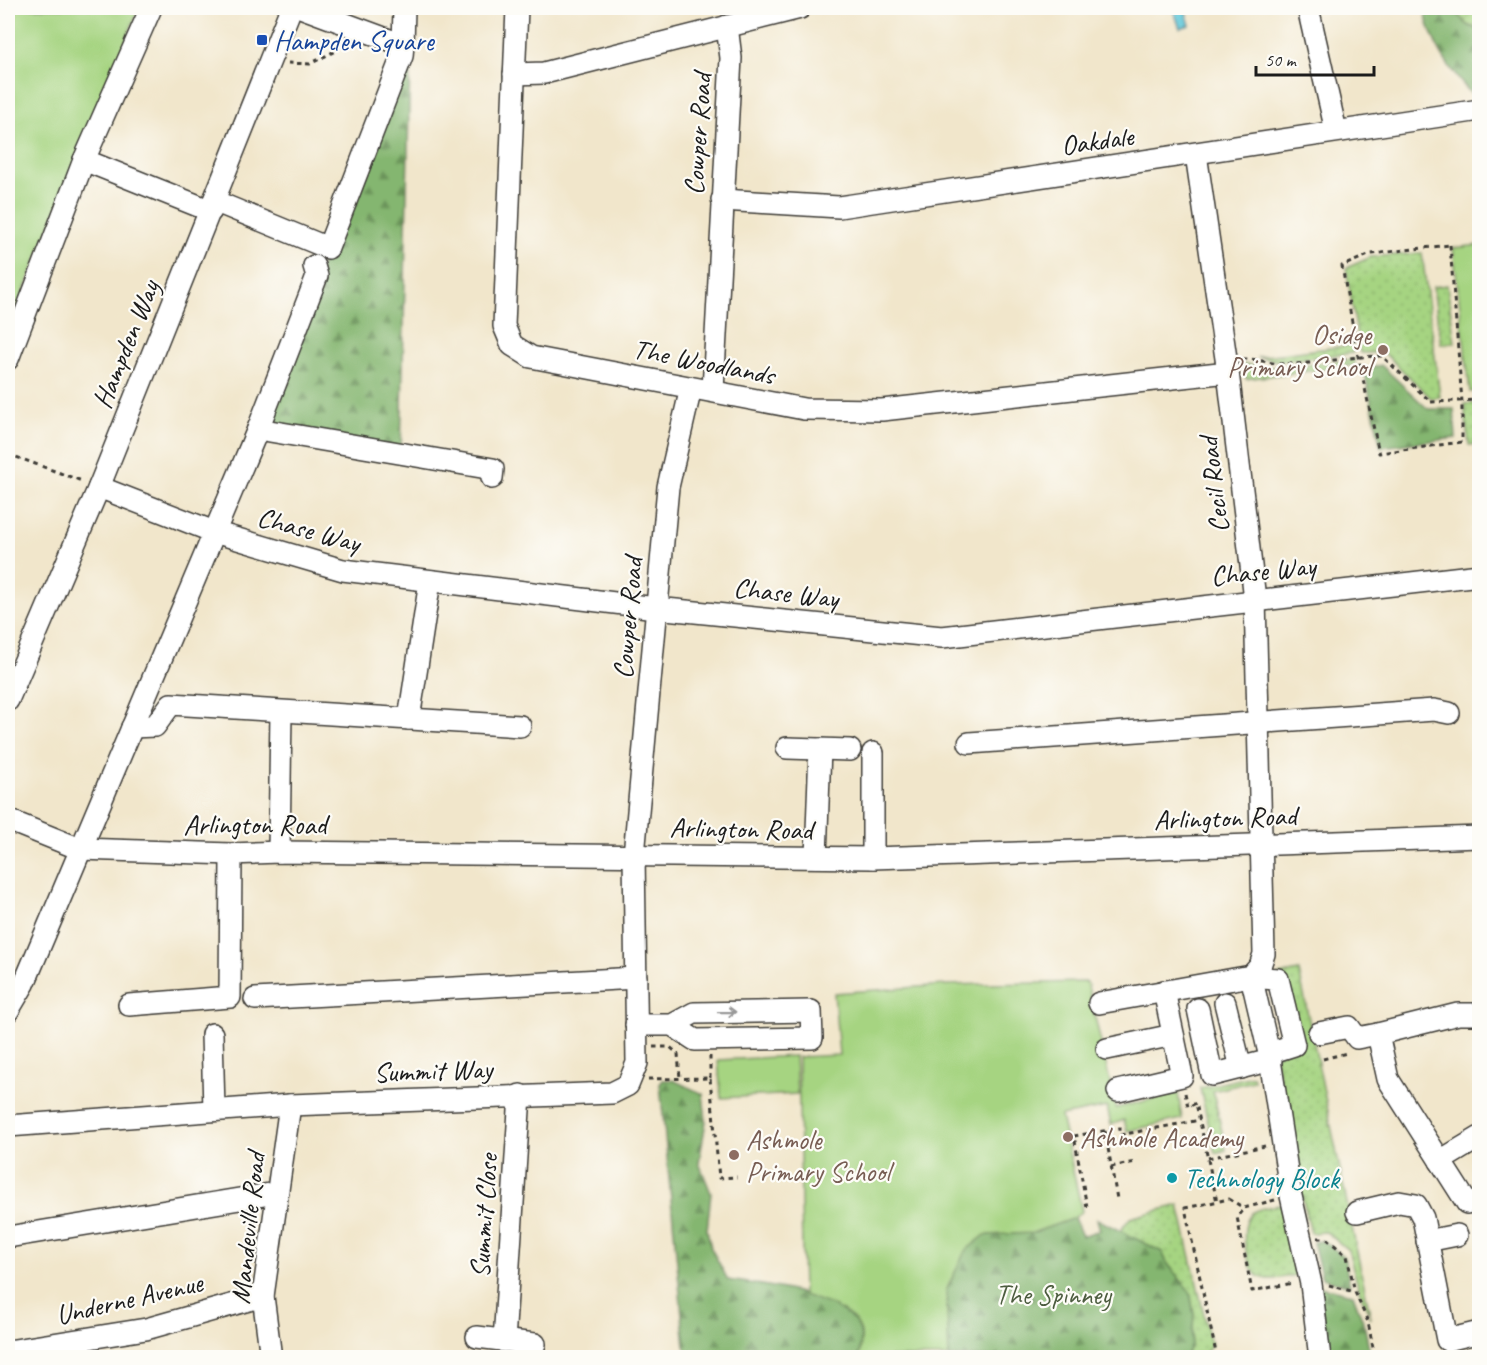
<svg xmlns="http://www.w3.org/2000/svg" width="1487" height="1365" viewBox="0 0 1487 1365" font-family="Caveat,sans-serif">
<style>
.grass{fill:url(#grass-dots);stroke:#61784e;stroke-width:1.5}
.forest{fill:url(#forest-firs);stroke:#506946;stroke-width:1.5}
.park{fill:#a6d481;stroke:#61784e;stroke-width:1.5}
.garden{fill:url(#garden-furrows);stroke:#61784e;stroke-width:1.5}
.water{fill:url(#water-ripples);stroke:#3d727a;stroke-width:1.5}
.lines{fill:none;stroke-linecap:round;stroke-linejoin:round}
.minor-casing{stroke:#3c3a36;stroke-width:24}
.path{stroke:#3c3a36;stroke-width:3;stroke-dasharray:4.5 4.5;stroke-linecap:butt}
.minor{stroke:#fff;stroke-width:21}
.oneway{stroke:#999}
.transit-dot{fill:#1a4fb4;stroke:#fdfcf7;stroke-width:2}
.education-dot{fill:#8d6e63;stroke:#fdfcf7;stroke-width:2}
.culture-dot{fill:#0f9aa8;stroke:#fdfcf7;stroke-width:2}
.labels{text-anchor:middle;stroke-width:4.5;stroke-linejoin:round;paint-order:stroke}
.transit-label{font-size:28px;fill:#164399;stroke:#fdfcf7;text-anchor:start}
.street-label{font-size:28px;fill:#1c1c1c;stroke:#fdfcf7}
.education-label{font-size:28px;fill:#785e54;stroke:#fdfcf7;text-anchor:start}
.culture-label{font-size:28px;fill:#0d838f;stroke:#fdfcf7;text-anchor:start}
.park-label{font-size:28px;fill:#4c5c3f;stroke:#fdfcf7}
</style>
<defs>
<pattern id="grass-dots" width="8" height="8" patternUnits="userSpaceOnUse" patternTransform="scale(1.5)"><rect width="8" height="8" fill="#a6d481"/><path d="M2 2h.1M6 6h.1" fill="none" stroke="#8eb56f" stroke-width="1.8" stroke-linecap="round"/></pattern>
<pattern id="forest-firs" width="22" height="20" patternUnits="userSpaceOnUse" patternTransform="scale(1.5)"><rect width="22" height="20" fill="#84b66f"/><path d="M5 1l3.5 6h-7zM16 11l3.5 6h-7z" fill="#6b935a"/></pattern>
<pattern id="garden-furrows" width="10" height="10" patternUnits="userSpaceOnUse" patternTransform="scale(1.5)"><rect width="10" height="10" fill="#a6d481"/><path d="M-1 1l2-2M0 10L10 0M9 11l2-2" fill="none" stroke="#8eb56f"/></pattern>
<pattern id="water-ripples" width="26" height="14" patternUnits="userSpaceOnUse" patternTransform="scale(1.5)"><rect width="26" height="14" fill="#5ec7d9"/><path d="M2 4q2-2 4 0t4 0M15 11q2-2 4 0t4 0" fill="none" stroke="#51aaba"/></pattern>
</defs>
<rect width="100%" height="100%" fill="#fdfcf7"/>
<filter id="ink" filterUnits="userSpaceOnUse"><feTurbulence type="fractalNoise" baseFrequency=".0167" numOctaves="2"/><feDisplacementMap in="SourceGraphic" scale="12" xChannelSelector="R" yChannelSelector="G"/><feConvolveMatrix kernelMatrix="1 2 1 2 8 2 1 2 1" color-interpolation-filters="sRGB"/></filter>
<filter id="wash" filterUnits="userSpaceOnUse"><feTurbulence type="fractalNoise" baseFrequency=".008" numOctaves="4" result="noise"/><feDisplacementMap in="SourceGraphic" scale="24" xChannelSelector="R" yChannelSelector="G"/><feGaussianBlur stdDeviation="1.35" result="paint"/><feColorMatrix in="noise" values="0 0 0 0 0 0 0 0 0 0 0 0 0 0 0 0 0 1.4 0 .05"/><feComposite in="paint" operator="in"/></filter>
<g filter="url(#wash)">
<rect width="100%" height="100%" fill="#f1e6cb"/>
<g class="grass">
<path d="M1422,253L1440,397L1431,398L1384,353H1360L1346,268L1371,257Z"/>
<path d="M1447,285L1455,343L1441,344L1433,287Z"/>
<path d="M1352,345L1353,353L1279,361L1257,357Z"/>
<path d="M1354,359L1355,365L1246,379L1242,364C1280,371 1316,364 1354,359Z"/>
<path d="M1479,403V444L1469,445L1464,404Z"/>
<path d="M1299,971L1371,1319L1359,1290L1348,1250L1326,1232L1311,1233L1298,1180L1275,1055L1298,1047L1279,975Z"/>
<path d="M1253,1076L1254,1081L1213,1091L1226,1150L1215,1153L1200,1088Z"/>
<path d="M1285,1204L1300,1274C1288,1276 1270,1283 1258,1276C1245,1268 1238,1221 1253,1212C1261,1207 1275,1206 1285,1204Z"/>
<path d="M1179,1205L1211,1345L1204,1357H1185L1191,1344L1194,1315L1190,1292L1167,1263L1162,1252L1120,1231L1130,1218Z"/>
</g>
<g class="forest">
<path d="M1424,8H1451L1468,25L1479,30V96L1475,97C1451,74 1430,41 1424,8Z"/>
<path d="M402,56L410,62L401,454L258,430Z"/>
<path d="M1381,365L1428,409H1454L1456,438L1381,447L1364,370Z"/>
<path d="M663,1080H673L703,1094L706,1121L699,1163L711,1193L707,1230L711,1248L728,1280C766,1286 828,1291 855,1322C864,1331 860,1346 859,1357H686L660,1084Z"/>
<path d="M1074,1218L1082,1236L1100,1230L1097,1219L1162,1252L1167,1263L1190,1292L1194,1315L1191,1344L1185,1357H949L946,1291L965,1251L985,1235L1032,1233Z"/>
<path d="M1324,1241L1344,1257L1350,1286L1322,1278L1313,1242Z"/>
<path d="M1320,1287L1353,1294L1364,1324L1371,1357H1325Z"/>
</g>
<g class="park">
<path d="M8,8H139L8,330Z"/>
<path d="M1479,245V391L1470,392L1453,248Z"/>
<path d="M1087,982L1116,1108L1178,1093L1182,1119L1127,1131L1124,1120L1111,1125L1107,1107L1061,1116L1082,1211L1074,1218L1032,1233L985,1235L965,1251L946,1291L949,1357H859C860,1350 862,1340 861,1333C857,1311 821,1301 803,1295L798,1057L839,1055L834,993L946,985Z"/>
<path d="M795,1056L797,1094L721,1098L718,1060Z"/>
</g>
<path class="garden" d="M1451,8H1479V30L1468,25Z"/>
<path class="water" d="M1185,9L1190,25L1180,28L1174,12Z"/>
</g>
<g filter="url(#ink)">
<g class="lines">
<g class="minor-casing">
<g id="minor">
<path d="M303,8L403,45L404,8"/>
<path d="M517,8L504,326L512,345L531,357L804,409L882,410L1228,372"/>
<path d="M1308,8L1336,131"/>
<path d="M514,74L544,73L800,8"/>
<path d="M84,160L211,211"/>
<path d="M722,200L839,207L1480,110"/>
<path d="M214,201L328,248L402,56L403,45"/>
<path d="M8,359L84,160L151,8"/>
<path d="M713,390L731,58L727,26"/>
<path d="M258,429L493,469L492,478"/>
<path d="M99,487L214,532L343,570L656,608L942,637L1480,575"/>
<path d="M8,700L99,487L291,8"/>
<path d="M409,719L430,581"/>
<path d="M132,727L155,726L171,704L520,726"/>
<path d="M969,743L1434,710L1449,713"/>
<path d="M787,748L850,750"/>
<path d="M873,753V858"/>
<path d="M8,820L80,849L231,854L279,852L873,858L1480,837"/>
<path d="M279,852L281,712"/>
<path d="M816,857L820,749"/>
<path d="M1260,966L1261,978L1278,979L1294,1045L1269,1053L1291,1196L1311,1284L1320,1358"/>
<path d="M1251,976L1269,1053"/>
<path d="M255,999L636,978"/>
<path d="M1099,1003L1251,976L1260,966L1264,954L1255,599L1228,372L1196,154"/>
<path d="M1225,1003L1241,1068"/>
<path d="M129,1005L230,997L231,854"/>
<path d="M1198,1009L1212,1075L1271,1060"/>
<path d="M8,1011L24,984L258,429L317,276L314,266"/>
<path d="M636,1025H672L694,1013L811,1011L812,1038L695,1040L672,1025"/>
<path d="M1319,1033L1349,1027L1357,1038L1378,1034"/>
<path d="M212,1034L214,1110"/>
<path d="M1107,1049L1173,1035"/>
<path d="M1118,1091L1182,1076L1164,991"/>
<path d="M8,1126L290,1105L612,1093L628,1085L637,1063L634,855L668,487L691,388"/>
<path d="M1440,1161L1480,1137"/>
<path d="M1467,1203L1388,1079L1378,1034L1458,1014H1480"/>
<path d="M1357,1212L1399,1202L1416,1205L1423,1218L1447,1340L1480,1332"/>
<path d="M8,1237L276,1193"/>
<path d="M1427,1241L1457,1235"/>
<path d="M477,1337L535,1344"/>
<path d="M504,1341L520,1095"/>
<path d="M8,1351L146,1329L263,1296"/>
<path d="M271,1358L263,1296L290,1105"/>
</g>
</g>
<g class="path">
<path d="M288,63L310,64L335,51L330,38"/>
<path d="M1450,245L1462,402V442L1379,453L1358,356L1342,266L1371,254Z"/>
<path d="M1243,359C1256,358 1273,365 1289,364C1320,364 1350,356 1382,356L1431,402L1480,400"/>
<path d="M8,454L82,481"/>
<path d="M653,1047H670L678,1054L680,1078"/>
<path d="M710,1056V1078"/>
<path d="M1323,1059L1347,1053"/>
<path d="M648,1079L710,1078L719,1178L737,1177"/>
<path d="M1185,1093L1188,1107L1196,1103L1217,1202"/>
<path d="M1105,1131L1117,1199"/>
<path d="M1208,1158L1265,1146"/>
<path d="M1111,1167L1135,1162"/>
<path d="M1275,1200L1244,1208L1237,1217L1252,1291L1293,1283"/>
<path d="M1087,1207L1074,1136L1120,1128V1135L1200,1120"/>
<path d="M1318,1238H1326L1347,1256L1355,1292"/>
<path d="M1329,1285L1355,1292L1368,1322L1375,1358"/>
<path d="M1214,1358L1216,1353L1185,1208L1229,1199L1244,1208"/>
</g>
<use href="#minor" class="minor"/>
</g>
<defs><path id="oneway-shaft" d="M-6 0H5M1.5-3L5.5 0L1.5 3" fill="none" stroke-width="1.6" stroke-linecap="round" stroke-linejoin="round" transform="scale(1.5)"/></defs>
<use class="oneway" href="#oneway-shaft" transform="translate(727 1012) rotate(-1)"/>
</g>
<rect class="transit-dot" x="256" y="34" width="12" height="12" rx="3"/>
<g class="education-dot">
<circle cx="1383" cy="350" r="6"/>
<circle cx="1068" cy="1137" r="6"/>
<circle cx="734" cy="1155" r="6"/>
</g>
<circle class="culture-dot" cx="1172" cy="1178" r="6"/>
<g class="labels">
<g class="transit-label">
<text x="274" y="50">Hampden Square</text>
</g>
<g class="street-label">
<text transform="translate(697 134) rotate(-86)" y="10">Cowper Road</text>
<text transform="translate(1097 140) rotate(-8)" y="10">Oakdale</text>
<text transform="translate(125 344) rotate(-68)" y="10">Hampden Way</text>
<text transform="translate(704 361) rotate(11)" y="10">The Woodlands</text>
<text transform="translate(1213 485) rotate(-97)" y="10">Cecil Road</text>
<text transform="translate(309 529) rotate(15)" y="10">Chase Way</text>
<text transform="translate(1263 570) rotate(-6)" y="10">Chase Way</text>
<text transform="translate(786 592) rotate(6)" y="10">Chase Way</text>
<text transform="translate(627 618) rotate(-85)" y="10">Cowper Road</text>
<text transform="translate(1225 817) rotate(-2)" y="10">Arlington Road</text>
<text x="255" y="834">Arlington Road</text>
<text transform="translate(741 828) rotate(1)" y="10">Arlington Road</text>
<text transform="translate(433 1070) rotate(-2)" y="10">Summit Way</text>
<text transform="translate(483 1216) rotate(-86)" y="10">Summit Close</text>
<text transform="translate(247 1228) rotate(-84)" y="10">Mandeville Road</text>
<text transform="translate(129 1298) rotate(-13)" y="10">Underne Avenue</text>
</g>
<g class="education-label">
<text x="1371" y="344" text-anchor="end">Osidge<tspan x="1371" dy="32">Primary School</tspan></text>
<text x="1080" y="1147">Ashmole Academy</text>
<text x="746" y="1149">Ashmole<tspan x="746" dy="32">Primary School</tspan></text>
</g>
<g class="culture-label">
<text x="1184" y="1188">Technology Block</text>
</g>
<g class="park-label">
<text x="1053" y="1304">The Spinney</text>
</g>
</g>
<rect width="1487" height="1365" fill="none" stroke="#fdfcf7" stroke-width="30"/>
<path d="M1256 66v9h118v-9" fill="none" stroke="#1c1c1c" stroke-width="3"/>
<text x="1265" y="66" font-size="18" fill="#1c1c1c" stroke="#fdfcf7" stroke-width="4.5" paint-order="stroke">50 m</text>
</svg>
